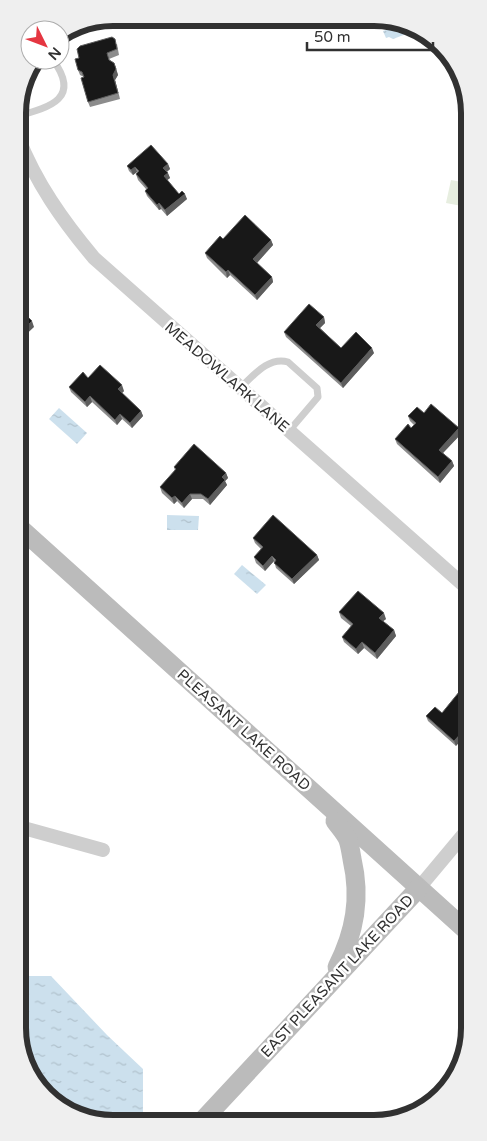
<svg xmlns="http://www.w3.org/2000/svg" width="487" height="1141" viewBox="0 0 487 1141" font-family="'Varela Round',sans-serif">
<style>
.pitch{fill:#e7eee0}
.water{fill:url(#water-ripples)}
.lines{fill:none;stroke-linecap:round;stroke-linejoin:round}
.lane{stroke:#cecece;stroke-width:7}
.street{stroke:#cecece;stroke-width:14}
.secondary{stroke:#bbb;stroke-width:19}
.wall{fill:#8c8c8c}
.shaded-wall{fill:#5d5d5d}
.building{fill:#181818;stroke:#5d5d5d}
.labels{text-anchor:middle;stroke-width:5;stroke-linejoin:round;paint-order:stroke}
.street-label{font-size:15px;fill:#313131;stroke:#fff}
.rim{fill:none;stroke:#313131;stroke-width:6}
</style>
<defs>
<pattern id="water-ripples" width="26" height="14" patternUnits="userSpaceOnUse" patternTransform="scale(1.25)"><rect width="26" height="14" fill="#cce0ed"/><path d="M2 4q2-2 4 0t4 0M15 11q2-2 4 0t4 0" fill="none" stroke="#b0c1cc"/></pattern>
</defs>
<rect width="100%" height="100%" fill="#fff"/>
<path class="pitch" d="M451,180L467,183V207L446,203Z"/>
<g class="water">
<path d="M396,21L414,31L393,39L389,37L386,38L383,31L386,30L388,24Z"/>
<path d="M59,408L87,433L77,444L49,419Z"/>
<path d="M167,515L199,516L198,530H167Z"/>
<path d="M242,565L266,585L257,594L234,574Z"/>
<path d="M23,976H51L107,1035L143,1069V1121L95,1122L46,1096L21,1052L20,984Z"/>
</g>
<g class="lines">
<g class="lane">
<path d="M18,116C51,107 81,98 53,60"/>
<path d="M240,388C253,376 269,356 288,362L317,388L318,397L289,431"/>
</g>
<g class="street">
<path d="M18,137C36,183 63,221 94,258L468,589"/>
<path d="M20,827L103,850"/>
<path d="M418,889L469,828"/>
</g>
<g class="secondary">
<path d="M19,527L469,933"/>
<path d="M335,821C339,827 345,833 348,840C350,846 351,853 352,859C361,898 355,932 337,967"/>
<path d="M202,1121L418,889"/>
</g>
</g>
<g class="wall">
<path d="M117,44L119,55L109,59L110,60L114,63L116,68L118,75L115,80L120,99L90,107L88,102L84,77L80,75L78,70L79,58Z"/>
<path d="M168,164L170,169L167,172L170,178L167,180L179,194L187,199L167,216L161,209L159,210L147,196L145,191L146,189L138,180L136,174L138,173L137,172L133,175L129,171L127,166Z"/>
<path d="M223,239L271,240L273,245L257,263L272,277L273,282L257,300L230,275L227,278L207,258L205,253Z"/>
<path d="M324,317L325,323L320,328L341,348L374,353L343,388L286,337L284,332Z"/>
<path d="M69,387L124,391L122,393L141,411L143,416L132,428L122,419L117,425L92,402L87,407L71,392Z"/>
<path d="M424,413L461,434L443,453L452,461L454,466L440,483L397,444L395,439L411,428L414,425L410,421L408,416Z"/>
<path d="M174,467L226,473L228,478L225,481L227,485L210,505L203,499H192L184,508L177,501L174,504L162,493L160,487L175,471Z"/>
<path d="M253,538L317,555L319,560L294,584L276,568L274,561L265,571L256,563L254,557L261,549L255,543Z"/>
<path d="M339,612L386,619L383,621L394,630L396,636L377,659L364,648L358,654L344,642L342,637L351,626L341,618Z"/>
<path d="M468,681L456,746L428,721L426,716L442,713Z"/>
</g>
<g class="shaded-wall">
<path d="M114,63L118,75L115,80L120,99L113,75Z"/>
<path d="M168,164L170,169L165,173L163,168Z"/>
<path d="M135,167L137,172L133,175L131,170Z"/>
<path d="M168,173L170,178L166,181L164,176Z"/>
<path d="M185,194L187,199L167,216L165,210Z"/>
<path d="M159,203L161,209L159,210L157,205Z"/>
<path d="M271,240L273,245L255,265L253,259Z"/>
<path d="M228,270L230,275L227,278L226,272Z"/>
<path d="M272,277L273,282L257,300L255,295Z"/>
<path d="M21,294L23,299L18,303V296Z"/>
<path d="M324,317L325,323L318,330L316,325Z"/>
<path d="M32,321L34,327L18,342V335Z"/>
<path d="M372,348L374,353L343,388L341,383Z"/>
<path d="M122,385L124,391L120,395L118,389Z"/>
<path d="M90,396L92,402L87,407L85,402Z"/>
<path d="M141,411L143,416L132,428L130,423Z"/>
<path d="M120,414L122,419L117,425L115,420Z"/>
<path d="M459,428L461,434L441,455L439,450Z"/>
<path d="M452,461L454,466L440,483L438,477Z"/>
<path d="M226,473L228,478L225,481L227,485L210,505L208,499L222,477Z"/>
<path d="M190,494L192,499L184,508L182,503Z"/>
<path d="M175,496L177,501L174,504L172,498Z"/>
<path d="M317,555L319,560L294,584L292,579Z"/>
<path d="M272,556L274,561L265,571L263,566Z"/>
<path d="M384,613L386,619L381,623L379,618Z"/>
<path d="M394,630L396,636L377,659L375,653Z"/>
<path d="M362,642L364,648L358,654L356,649Z"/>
<path d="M468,726V733L456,746L454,741Z"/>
</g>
<g class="building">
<path d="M112,37L115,39L117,49L107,53L109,60L114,63L116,69L113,75L118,93L88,102L81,78L84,77L82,72L78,70L75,59L79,58L77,49L80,46Z"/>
<path d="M151,145L168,164L163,168L168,173L164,176L179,194L182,191L185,194L165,210L159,203L157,205L145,191L148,188L136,174L139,171L135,167L131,170L127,166Z"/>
<path d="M245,215L271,240L253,259L272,277L255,295L228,270L226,272L205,253L220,236L223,239Z"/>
<path d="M309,304L324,317L316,325L341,348L356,332L372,348L341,383L284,332Z"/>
<path d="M18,307L32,321L18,335Z"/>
<path d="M100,365L122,385L118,389L141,411L130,423L120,414L115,420L90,396L85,402L69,387L83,372L88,378Z"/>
<path d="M431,404L459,428L439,450L452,461L438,477L395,439L408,424L411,428L416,423L408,416L417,407L424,413Z"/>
<path d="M194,444L226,473L222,477L225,480L208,499L201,494H190L182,503L175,496L172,498L160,487L176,469L174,467Z"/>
<path d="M273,515L317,555L292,579L274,563L276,560L272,556L263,566L254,557L263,547L253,538Z"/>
<path d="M358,591L384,613L379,618L394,630L375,653L362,642L356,649L342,637L353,624L339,612Z"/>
<path d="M468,681V726L454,741L426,716L435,707L442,713Z"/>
</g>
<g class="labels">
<g class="street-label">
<text transform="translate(227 377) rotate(41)" y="5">MEADOWLARK LANE</text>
<text transform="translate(244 730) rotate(42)" y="5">PLEASANT LAKE ROAD</text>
<text transform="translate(337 976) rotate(-47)" y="5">EAST PLEASANT LAKE ROAD</text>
</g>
</g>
<path d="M0 0H487V1141H0ZM113 26H374A87 87 0 0 1 461 113V1028A87 87 0 0 1 374 1115H113A87 87 0 0 1 26 1028V113A87 87 0 0 1 113 26Z" fill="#efefef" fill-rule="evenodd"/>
<path class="rim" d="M113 26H374A87 87 0 0 1 461 113V1028A87 87 0 0 1 374 1115H113A87 87 0 0 1 26 1028V113A87 87 0 0 1 113 26Z"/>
<g transform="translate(45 45) rotate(132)"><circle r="24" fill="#ffffff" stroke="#adadad"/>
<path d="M0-4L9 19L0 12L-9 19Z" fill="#e53641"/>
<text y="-8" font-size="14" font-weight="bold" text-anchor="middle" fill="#313131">N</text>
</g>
<path d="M307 42v8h126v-8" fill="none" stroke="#313131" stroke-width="2.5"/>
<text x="314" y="42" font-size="15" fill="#313131" stroke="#ffffff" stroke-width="4" paint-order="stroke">50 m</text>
</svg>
